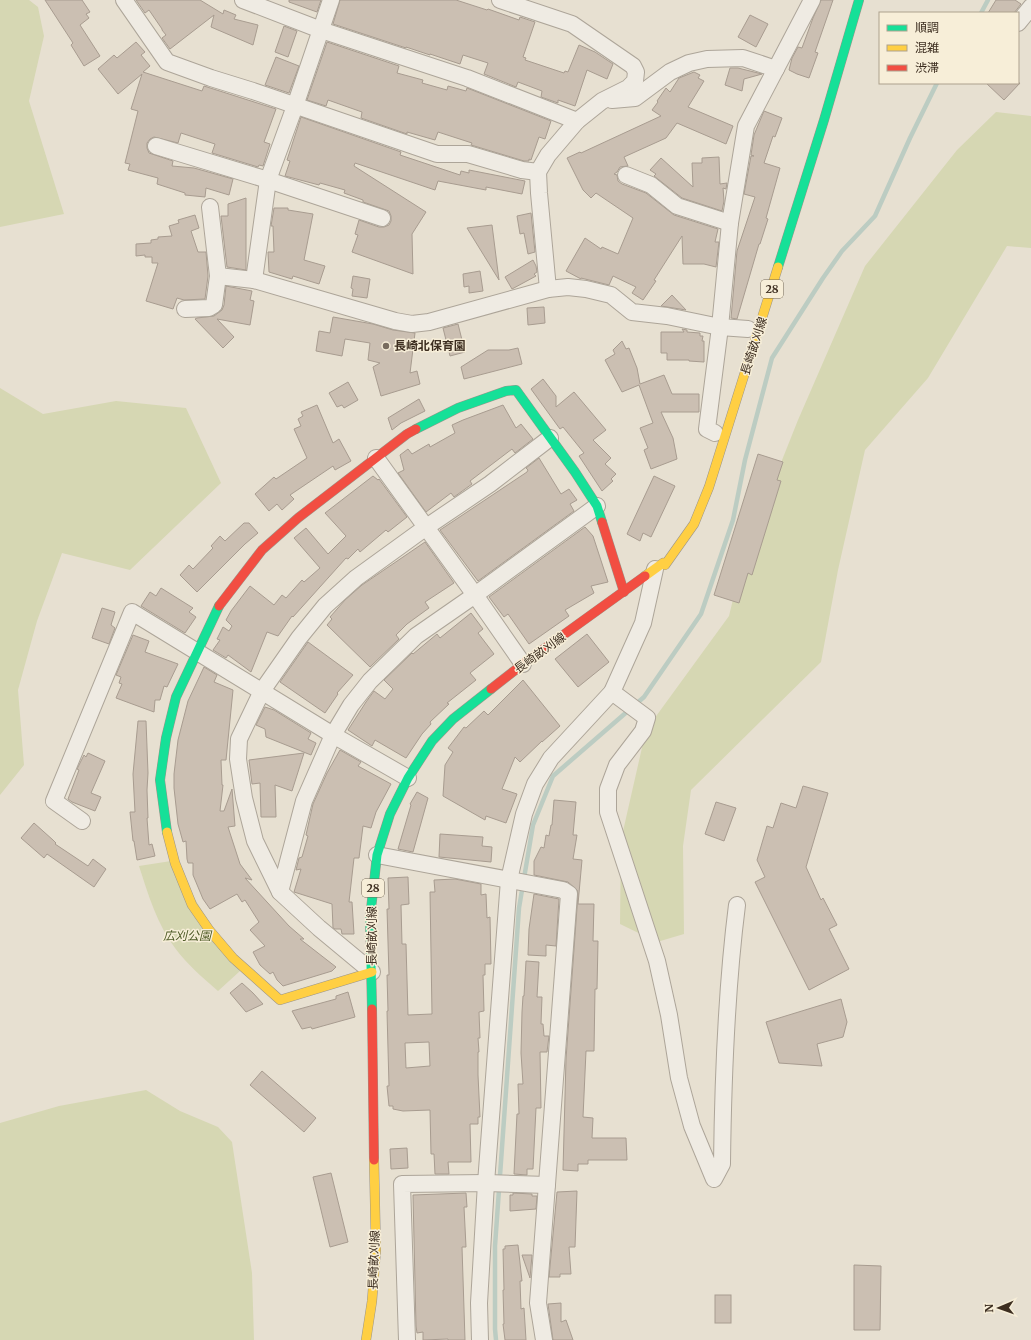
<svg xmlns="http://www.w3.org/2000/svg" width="1031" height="1340" viewBox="0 0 1031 1340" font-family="Merriweather,'Noto Sans JP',serif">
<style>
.green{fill:#d6d7b3}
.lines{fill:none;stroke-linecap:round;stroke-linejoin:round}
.stream{stroke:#bcccc2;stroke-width:4.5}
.building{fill:#cbbfb2;stroke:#a89c90;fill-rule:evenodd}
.street-casing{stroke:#ada599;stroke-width:18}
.fast-casing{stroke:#9c958a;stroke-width:10}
.slow-casing{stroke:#9c958a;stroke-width:10}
.jam-casing{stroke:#9c958a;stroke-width:10}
.street{stroke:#efebe3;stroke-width:16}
.fast{stroke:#16e098;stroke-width:9}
.slow{stroke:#ffcf43;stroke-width:9}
.jam{stroke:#f24e42;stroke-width:9}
.poi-dot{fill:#786c5e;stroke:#f7eed8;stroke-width:1.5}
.labels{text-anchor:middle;stroke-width:3;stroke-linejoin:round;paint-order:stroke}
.shield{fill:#f7eed8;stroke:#756857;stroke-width:1}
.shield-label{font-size:11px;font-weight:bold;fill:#3d2e20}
.poi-label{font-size:12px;font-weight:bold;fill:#3d2e20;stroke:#f7eed8;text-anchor:start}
.street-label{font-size:12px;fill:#3d2e20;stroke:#f7eed8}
.park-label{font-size:12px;font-style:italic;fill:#4d5a26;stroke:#f7eed8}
</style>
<rect width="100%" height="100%" fill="#e7e0d1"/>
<g class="green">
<path d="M0,0H29L38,7L44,36L29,101L64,214L0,227Z"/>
<path d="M996,112L1031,116V248L1007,246L928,378L865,450L838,570L821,662L691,790L683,846L684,934L657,942L620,924L621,840L646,730L729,616L743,558L798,420L865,266L957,150Z"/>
<path d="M0,388L43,414L116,401L186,408L221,483L130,570L62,553L37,621L18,690L24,765L0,795Z"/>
<path d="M171,861L240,971L218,991C203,978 187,964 175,948C157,924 148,894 139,866Z"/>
<path d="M146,1090L180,1111L218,1127L232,1142L252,1273L254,1340H0V1123L59,1106Z"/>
</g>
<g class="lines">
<g class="stream">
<path d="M981,13L988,0"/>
<path d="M496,1340L495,1329V1246L519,908L533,825L553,776L644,697L701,614L733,520L745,460L772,358L823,278L842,251L875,216L910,138L937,83"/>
</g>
</g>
<g class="building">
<path d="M45,0H82L90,12L86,14L89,18L80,25L100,56L84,66L71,45L73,43Z"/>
<path d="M136,0H200L223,14L224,10L236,15L234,19L258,25L253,45L211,27L214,15L170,49L162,38L166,35L162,30V29L149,10L145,13Z"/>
<path d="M289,0H321L317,12L289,2Z"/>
<path d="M340,0H456L487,10L488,9L519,20L520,17L535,22L523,57L526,58L525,60L564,73L565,71L568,72L579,45L595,52L613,64L607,79L587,70L575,106L558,100V103L541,97L542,91L518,82L516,87L484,74L488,63L463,55L460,64L430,54V55L406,47V48L333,24Z"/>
<path d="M821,0H833L815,52L818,53L809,78L797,74L789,70L792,58L798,47L802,48L813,18Z"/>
<path d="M996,0H1015L1021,4L1014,13H988Z"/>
<path d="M750,15L768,24L756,47L738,37Z"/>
<path d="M284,26L297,31L288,57L275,52Z"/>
<path d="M136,42L145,52L141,55L150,66L143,72L202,91L204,86L276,109L264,142L270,144L263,166L259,165L258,167L212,153L215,144L181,133L178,143L154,137L150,139L147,143V148L149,153L173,161L172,166L194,168L233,179L229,195L206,188L205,197L185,195V193L157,184L158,178L128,170L130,164L125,163L138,111L131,109L142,74L118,94L98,69L114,55L117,58Z"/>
<path d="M327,42L399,66L397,73L423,80L422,83L447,90L448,86L466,91L467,88L551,121L545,139L539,137L531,160L529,159V161H524L471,145L472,143L438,132L435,140L407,132V134L361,118L362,112L328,100L326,106L307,100Z"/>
<path d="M276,57L299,66L289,93L265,85Z"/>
<path d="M730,68H738L762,74L744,79L742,91L725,85Z"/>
<path d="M694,72L700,75L698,78L704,81L688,107L733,126L726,144L677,123L666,138L624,157L628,166L620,167L617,172L614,174L617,175L618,181L622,184L646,193L674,215L718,229L715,242H719L716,267L704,264H683L682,236L654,280L656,281L643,300L632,293L636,287L613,276L609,285L581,278V279L566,271L585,238L601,249L602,247L618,254L633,218L596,193L591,198L583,190L567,158L580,152L581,153L661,116L652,110L658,102L657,101L666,88L670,92L679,78Z"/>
<path d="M986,83H1020L1004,100Z"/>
<path d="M764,111L782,118L775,137L773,136L764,163L780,168L766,218L768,219L760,244H759L737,319L731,318L737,251L755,197L744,194L751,156H754L751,155L754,135Z"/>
<path d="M301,117L401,152L400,155L460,175L461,171L469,173V170L525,181L522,194L486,187V190L438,181L435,190L355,163L354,166L426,212L412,234L413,274L352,252L358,235L355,234L359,220L379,227H384L389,225L391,221V216L389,211L363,202V200L344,193L345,190L320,183L319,185L285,176L290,161L287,160Z"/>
<path d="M719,157L720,184L727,183L726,189L723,188L724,201L722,211L682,198L654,176L656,174L650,170L661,158L693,187L692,163H702V158Z"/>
<path d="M246,198V270L227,267L221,216H228V204Z"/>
<path d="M274,208H288V210L313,214L304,260L325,266L319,284L293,276L292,279L269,272L268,252H274L273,226H271Z"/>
<path d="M531,213L535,252L528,254L524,233L520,234L517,216Z"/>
<path d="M195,215L199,228L191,231L198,252H206L208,276L205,299L184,300L177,298L173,309L146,301L158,263H152V257H145V255L136,256V244L151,243V240L158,239V237L172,236L169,226L179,223L178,220Z"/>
<path d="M492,225L499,280L467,228Z"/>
<path d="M533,260L536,266L537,272L534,274L536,276L512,289L505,277Z"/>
<path d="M480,271L483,291L469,293V286L464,287L463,274Z"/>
<path d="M353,276L370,279L367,298L352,296L353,289L351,288Z"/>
<path d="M226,286L252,291L250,300L254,301L250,325L217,319L234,337L223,348L195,319L197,318L214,316L222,310L224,305Z"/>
<path d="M672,295L686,310L661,306Z"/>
<path d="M544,307L545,323L528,325L527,308Z"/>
<path d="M333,317L373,324L393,330L415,333L410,373L417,371L420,384L381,396L373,367L380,363L368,360L370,343L345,339L342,356L316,351L319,331L330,333Z"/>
<path d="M458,324L465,352L450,356L443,328Z"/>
<path d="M682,329L687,330V332L700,333V336H703L702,341H704V362L689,361V360H667V353H661V332H684Z"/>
<path d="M622,341L626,349L629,348L637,368L640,384L664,375L672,394H699V412H661L673,438L677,459L651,469L644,450L648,448L640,428L653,423L639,385L622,392L605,360L615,354L613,350Z"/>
<path d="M518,348L522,364L464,379L461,367L488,350H509Z"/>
<path d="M543,379L556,396V407L574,392L606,430L593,440L611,458L605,464L616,474L611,479L613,481L602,491L579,456L584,453L563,427L560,429L531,389Z"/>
<path d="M348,382L358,400L344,408L342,405L337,407L329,393Z"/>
<path d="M419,399L425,411L401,423L392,430L388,418Z"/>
<path d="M317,405L333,443L339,439L351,461L335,470L333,466L290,495L294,499L282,510L277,504L269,511L255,494L274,477L276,479L307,458L294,429L301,426L298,419L303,416L301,412Z"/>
<path d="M503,405L516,428L521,424L533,439L515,453L512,449L470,481L472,484L454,497L451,493L426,512L398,473L404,470L400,455L408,449L412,454L429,444L430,447L455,433L452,425L463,420Z"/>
<path d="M758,454L783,462L777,480L781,481L752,575L748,573L739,603L714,595Z"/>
<path d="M539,458L561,494L569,489L577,500L570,504L574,511L478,581L440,530L527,472L528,470L526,468Z"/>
<path d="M373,476L378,480L379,479L407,517L388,532L386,530L360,552L358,549L348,559L346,558L293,617L292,616L278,636L267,632L251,672L228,655L226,658L213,650L220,640L217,639L223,627L229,631L232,626L226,620L231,611L250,586L274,605L282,595L286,598L302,580L304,582L320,568L294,538L306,528L328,554L346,536L325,513Z"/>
<path d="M654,476L675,486L651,537L643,533L640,541L627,534Z"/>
<path d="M244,523H249L258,533L245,544L197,592L180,575L189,565L193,569L213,548L211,546L220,536L225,541Z"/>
<path d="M585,527L593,536L608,582L591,586L594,593L565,610L569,616L529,644L508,614L504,617L489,597Z"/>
<path d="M425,542L454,583L425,602L429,608L407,624L396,635L399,639L370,667L327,625L332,619L330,617L345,600L362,585Z"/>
<path d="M161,588L193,608L189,612L196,617L185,633L141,606L150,592L156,596Z"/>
<path d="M102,608L115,612L111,625L115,628L109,644L92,638Z"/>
<path d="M471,613L483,629L478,633L494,654L470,673L476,680L447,703L449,704L430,722L431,724L422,734L406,758L375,740L372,746L348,730L366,702L374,691L385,699L393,689L384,680L412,653L413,654L437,634L440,638Z"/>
<path d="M587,634L609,662L578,687L555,659Z"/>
<path d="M133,635L149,641L145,652L178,664L167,687L164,686L160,700H155L154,712L116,698L122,684L119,683L121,677L116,675Z"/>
<path d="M308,642L353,675L337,693L338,694L325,713L280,682Z"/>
<path d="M204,667L217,675L214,682L233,690L226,760H221L222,785H223L220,811H224L232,789L235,826L228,827L240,864L252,880L245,878L289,926L304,939H300L336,967L332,971L283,986L277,980L273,972L270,974L260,965L253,952L265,946L250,930L259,922L245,900L242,902L237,894L210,909L203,899L193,875V863H188L187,859L186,841L183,842L178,824L174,788V774L178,740L188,701Z"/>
<path d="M523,680L560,726L542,742V741L520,762L515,757L502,789L517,794L506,823L486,816L485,820L443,796L445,765L453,752L448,748L464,727L466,728L484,711L488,715Z"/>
<path d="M265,707L274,710L311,733L308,739L316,743L311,755L266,737L265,729L256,725Z"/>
<path d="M138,721H146L148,773L147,790L148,818H147L149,845L152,844L155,856L137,860L134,841H133L130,812H135L133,774Z"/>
<path d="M340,750L361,762L358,766L391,784L376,812L371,828L363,826L359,858H354L349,902H352L354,934H342L341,929H335L333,928L332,904L294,892L301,869L296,870L299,858L302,857L308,836L306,835L313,804L327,773Z"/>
<path d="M88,753L105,761L91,793L101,797L95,811L72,802L68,799L79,770L77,769L84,755L86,757Z"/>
<path d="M304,753L292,791L275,785L276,817H261L260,783L252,784L249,760Z"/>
<path d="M803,786L828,793L806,867L821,900L823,898L837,925L829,929L849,969L809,990L755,882L765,877L757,860L767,826L773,828L781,803L796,808Z"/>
<path d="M417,792L428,798L413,852L398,849L411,805L410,804Z"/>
<path d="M554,800L576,802L573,835H577L573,859L582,860L578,904H594L593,941H598L597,989H595L594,1051H586L583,1117L593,1118L592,1138H626L627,1160H588V1164H578V1171L563,1170L566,1059L578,894L577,890L568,882L534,875V861L541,847L544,848L546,835L549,836L551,825H552Z"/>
<path d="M716,802L736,808L724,841L705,834Z"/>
<path d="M34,823L53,840L56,843L55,844L88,866L93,859L106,869L94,887L47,854L44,858L21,838Z"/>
<path d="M440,834L483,837L482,846L492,847L491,862L439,857Z"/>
<path d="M408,877L409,904L401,905L402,944H406L408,1015L432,1014L430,892H435L434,880L455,879L481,884V895L486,894L487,918L490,917L491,964H485V975H483L484,1011L479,1012L480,1038H478L479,1052H478V1075L480,1117H478V1124H470L471,1162H448L449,1174H435L434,1154H431L430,1110L403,1111L393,1109V1106H389L387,1086H389L387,1011H388L387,975H389L387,909H389L388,878ZM429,1042L430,1066L406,1068L405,1043Z"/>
<path d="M534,894L559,899L556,946L546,945V956L528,955L529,929Z"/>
<path d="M526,961L539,962L537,997H542L541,1024H543L544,1036H549L547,1052H540L541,1108H536L533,1169H527V1175L514,1174L517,1114H519L518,1084H523L521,1053L522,1012L523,996H524Z"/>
<path d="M242,983L253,993L263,1004L246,1012L230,993Z"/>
<path d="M348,992L355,1017L312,1029L311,1027L302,1029L292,1011L336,999V996Z"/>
<path d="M841,999L847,1022L843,1037L817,1044L822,1066L779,1063L766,1022Z"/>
<path d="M262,1071L316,1118L304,1132L250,1085Z"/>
<path d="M407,1148L408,1168L391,1169L390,1149Z"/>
<path d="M331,1173L348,1242L330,1247L313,1177Z"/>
<path d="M577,1191L575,1247H569L571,1274H560V1277H549L557,1192Z"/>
<path d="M466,1193L467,1207H464L466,1247H462L465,1340H448V1339L423,1340V1332L417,1333L416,1326L413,1195Z"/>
<path d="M513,1193L532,1194V1196H537L536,1209L510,1211V1195H513Z"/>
<path d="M518,1245L522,1281H520L521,1309L524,1308L526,1340H505L503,1324H504L503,1290H504L503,1249H505V1246Z"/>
<path d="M522,1255H532L530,1278Z"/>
<path d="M854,1265L881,1266L880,1330H854Z"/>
<rect x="715" y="1295" width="16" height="28"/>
<path d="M561,1303V1322L566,1320L573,1340H553L548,1304Z"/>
</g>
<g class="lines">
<g class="street-casing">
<g id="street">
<path d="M124,0L167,62L211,78L253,91L437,154H468L522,170L538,172"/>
<path d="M243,0L321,30L467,78L577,121"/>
<path d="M331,0L295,106L268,180L254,280L395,321L412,324L429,322L548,289L568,287L586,289L611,295L632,312L667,316L720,327L748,329"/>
<path d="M500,0L572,24L633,66L636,72L635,81L628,88L602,101L577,121L548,155L538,172L539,193L548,289"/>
<path d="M1018,23L1031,7"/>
<path d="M612,100L635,98L670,72L689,63L707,59L743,58L776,69"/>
<path d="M156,146L268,180L382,218"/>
<path d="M626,175L651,185L677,206L730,223"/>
<path d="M218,276L254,280"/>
<path d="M185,309L209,308L214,305L218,276L210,207"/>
<path d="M715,433L707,429L720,327L730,223L746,126L812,0"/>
<path d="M376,458L475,595L523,664"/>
<path d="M612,692L647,718L643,731L617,765L608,789V812L657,961L669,1015L679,1078L692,1126L714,1179L722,1164C723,1077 726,991 737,905"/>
<path d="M82,821L54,801L132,612L333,735L408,778"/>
<path d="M377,855L563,890L569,894L538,1303L544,1340"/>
<path d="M280,892L304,801L333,735L351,705L370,681L416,636L475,595L597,506"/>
<path d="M372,972L319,928L280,892L255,841L244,798L238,759L239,739L262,691L299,638L325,606L356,578L425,528L490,484L550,438"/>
<path d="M407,1340L402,1184L486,1183L547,1185"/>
<path d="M480,1340L479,1303L486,1183L509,880L524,814L535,784L551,758L612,692L643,623L655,569"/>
</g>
</g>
<g class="fast-casing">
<g id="fast">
<path d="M778,267L824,120L859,0"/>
<path d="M416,429L458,408L506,391L516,390L575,472L597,506L602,522"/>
<path d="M167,832L160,780L166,738L176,697L219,606"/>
<path d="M372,1009L370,918L377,855L390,814L408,778L432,741L453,719L491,689"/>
</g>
</g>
<g class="slow-casing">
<g id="slow">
<path d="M645,576L663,563L665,565L694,524L709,487L778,267"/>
<path d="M167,832L175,863L192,905L210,931L233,958L280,1000L372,972"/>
<path d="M366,1340L372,1301L376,1250L374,1160"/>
</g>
</g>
<g class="jam-casing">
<g id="jam">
<path d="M602,522L624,592"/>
<path d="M219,606L262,550L298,518L407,434L416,429"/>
<path d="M491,689L523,664L645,576"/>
<path d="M372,1009L374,1160"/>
</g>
</g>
<use href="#street" class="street"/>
<use href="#fast" class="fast"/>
<use href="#slow" class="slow"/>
<use href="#jam" class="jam"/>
</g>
<circle class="poi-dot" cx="386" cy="346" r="4"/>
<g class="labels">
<g class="shield">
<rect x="761" y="280" width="22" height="18" rx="3"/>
<rect x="362" y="879" width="22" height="18" rx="3"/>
</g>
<g class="shield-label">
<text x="772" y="293">28</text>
<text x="373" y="892">28</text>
</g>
<g class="poi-label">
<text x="394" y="350">長崎北保育園</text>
</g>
<g class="street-label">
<text transform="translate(754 346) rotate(-72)" y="4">長崎畝刈線</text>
<text transform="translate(540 653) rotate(-36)" y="4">長崎畝刈線</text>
<text transform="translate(372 936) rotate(-90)" y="4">長崎畝刈線</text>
<text transform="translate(374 1260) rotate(-88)" y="4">長崎畝刈線</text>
</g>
<g class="park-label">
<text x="187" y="940">広刈公園</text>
</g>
</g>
<rect x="879" y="12" width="140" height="72" fill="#f7eed8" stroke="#ada18e"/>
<rect x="887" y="25" width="20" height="6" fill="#16e098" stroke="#ada18e"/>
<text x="915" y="32" font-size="12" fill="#3d2e20">順調</text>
<rect x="887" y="45" width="20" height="6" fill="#ffcf43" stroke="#ada18e"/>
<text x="915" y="52" font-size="12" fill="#3d2e20">混雑</text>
<rect x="887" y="65" width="20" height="6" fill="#f24e42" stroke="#ada18e"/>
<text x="915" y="72" font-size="12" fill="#3d2e20">渋滞</text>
<g transform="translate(999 1308) rotate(268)" stroke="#f7eed8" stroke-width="3" paint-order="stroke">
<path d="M0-3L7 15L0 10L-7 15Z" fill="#3d2e20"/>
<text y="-6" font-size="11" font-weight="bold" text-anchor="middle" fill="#3d2e20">N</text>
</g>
</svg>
